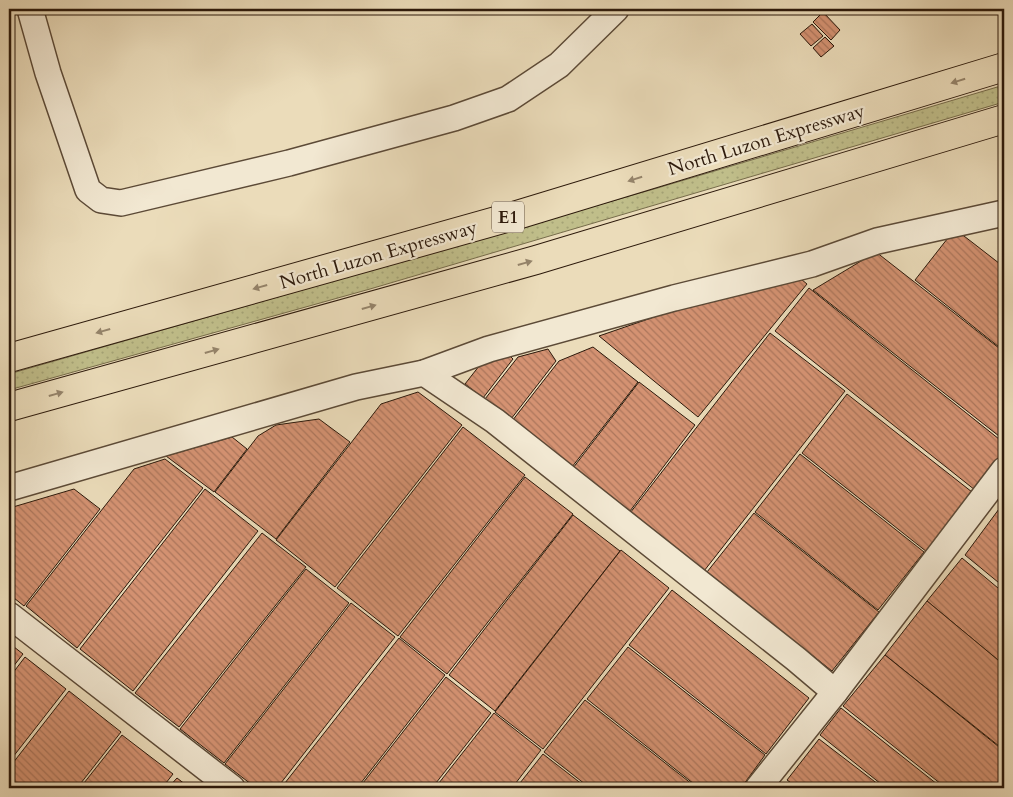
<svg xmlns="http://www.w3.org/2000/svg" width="1013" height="797" viewBox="0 0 1013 797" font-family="Cardo,serif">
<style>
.grass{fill:url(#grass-dots);stroke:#766c4a}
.building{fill:url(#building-back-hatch);stroke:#2c190b}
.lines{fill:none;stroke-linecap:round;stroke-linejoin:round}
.minor-casing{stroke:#5c4a37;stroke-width:28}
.highway-casing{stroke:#2c190b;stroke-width:30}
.minor{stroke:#f2e8d2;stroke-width:25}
.highway{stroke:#ebdcba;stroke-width:28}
.oneway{fill:#95846b}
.labels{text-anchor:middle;stroke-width:4.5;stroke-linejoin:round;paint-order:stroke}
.shield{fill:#f2e8d2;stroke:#675747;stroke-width:1}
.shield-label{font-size:18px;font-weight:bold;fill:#2c190b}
.street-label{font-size:19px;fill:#2c190b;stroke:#f2e8d2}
</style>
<defs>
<pattern id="grass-dots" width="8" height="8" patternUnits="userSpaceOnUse" patternTransform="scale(1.25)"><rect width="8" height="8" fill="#c0be8a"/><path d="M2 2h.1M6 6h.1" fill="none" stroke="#a5a376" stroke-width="1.8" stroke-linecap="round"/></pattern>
<pattern id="building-back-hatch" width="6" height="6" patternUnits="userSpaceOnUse" patternTransform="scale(1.25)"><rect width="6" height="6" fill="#d49272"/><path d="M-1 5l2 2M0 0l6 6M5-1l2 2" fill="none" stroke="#ac765c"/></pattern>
</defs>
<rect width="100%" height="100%" fill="#ebdcba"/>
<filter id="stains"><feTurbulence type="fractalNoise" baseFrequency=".004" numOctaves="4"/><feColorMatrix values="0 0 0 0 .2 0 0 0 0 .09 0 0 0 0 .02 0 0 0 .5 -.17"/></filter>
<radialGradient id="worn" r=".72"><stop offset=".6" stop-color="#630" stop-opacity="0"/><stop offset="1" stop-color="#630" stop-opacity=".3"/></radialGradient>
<path class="grass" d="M1004,85V102L370,289L9,390V374L654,189Z"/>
<g class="building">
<path d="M823,12L840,30L831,40L813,22Z"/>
<path d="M812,24L823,36L811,46L800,34Z"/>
<path d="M825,37L834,46L821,57L813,48Z"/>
<path d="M955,229L1004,267V351L915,280Z"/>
<path d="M876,252L1004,352V440L813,290Z"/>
<path d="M790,270L807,284L698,417L599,336Z"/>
<path d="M809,288L1004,443V451L975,490L775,331Z"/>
<path d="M770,333L845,391L704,571L630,513Z"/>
<path d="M593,347L638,382L572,467L512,421L559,361Z"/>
<path d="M548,349L556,361L511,419L485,399L518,357Z"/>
<path d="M510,356L513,359L483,398L465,384L483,361Z"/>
<path d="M639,382L695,425L630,511L573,468Z"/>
<path d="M418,392L462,425L335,587L276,540L381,404Z"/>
<path d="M847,394L972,492L927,552L802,453Z"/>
<path d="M319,419L350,442L276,539L215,492L258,436L276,425Z"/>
<path d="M463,427L525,475L398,636L337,588Z"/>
<path d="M232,437L247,449L214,492L166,456Z"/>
<path d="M800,454L924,552L878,610L755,512Z"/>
<path d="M165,459L203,488L77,648L26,606L134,469Z"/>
<path d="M525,477L573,514L447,674L400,637Z"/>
<path d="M74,489L100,509L24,606L9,594V512L13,507Z"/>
<path d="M205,489L258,531L133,691L80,649Z"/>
<path d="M1004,499V510L999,506Z"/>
<path d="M999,509L1004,513V587L965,555Z"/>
<path d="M754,513L879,612L832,671L707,572Z"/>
<path d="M573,515L620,551L495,711L449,675Z"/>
<path d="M262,533L306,567L179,727L135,693Z"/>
<path d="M621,550L669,588L543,749L495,712Z"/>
<path d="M962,558L1004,593V665L927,601Z"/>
<path d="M306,569L349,603L224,763L180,729Z"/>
<path d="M672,590L809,698L766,754L629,645Z"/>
<path d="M927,601L1004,665V750L885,655Z"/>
<path d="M351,603L395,637L277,788H256L225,764Z"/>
<path d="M399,638L445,675L357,788H281Z"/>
<path d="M9,643L23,654L9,672Z"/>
<path d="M628,647L765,755L741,788H699L587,699Z"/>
<path d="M885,655L1004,751V788H946L843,706Z"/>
<path d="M25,657L66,689L9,762V678Z"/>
<path d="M446,677L491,713L432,788H359Z"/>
<path d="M69,691L121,732L77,788H9V768Z"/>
<path d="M585,700L697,788H590L544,752Z"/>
<path d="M841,708L942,788H886L820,735Z"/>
<path d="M494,713L541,750L512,788H435Z"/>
<path d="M122,735L173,774L162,788H80Z"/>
<path d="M819,739L883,788H798L787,780Z"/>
<path d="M543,754L587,788H516Z"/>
<path d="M177,778L190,788H168Z"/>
</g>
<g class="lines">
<g class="minor-casing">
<g id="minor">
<path d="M30,9L48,73L88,190L101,200L121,203L289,163L454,118L508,99L559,65L616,9"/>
<path d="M424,373L495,421L796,659L835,692"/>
<path d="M9,488L356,387L424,373L489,349L674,298L812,264L877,241L1004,213"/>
<path d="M9,615L232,788"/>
<path d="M758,788L835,692L1004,470"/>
</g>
</g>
<g class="highway-casing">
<g id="highway">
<path d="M9,358L517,215L1004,67"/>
<path d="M9,407L536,260L1004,119"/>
</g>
</g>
<use href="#minor" class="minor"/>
<use href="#highway" class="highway"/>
</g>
<defs><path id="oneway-solid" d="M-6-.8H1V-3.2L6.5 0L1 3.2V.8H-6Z" transform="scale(1.25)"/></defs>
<g class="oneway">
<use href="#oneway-solid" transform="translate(958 81) rotate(163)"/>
<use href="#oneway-solid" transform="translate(635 179) rotate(163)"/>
<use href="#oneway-solid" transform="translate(525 263) rotate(-16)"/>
<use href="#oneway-solid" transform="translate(260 287) rotate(164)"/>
<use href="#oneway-solid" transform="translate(369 307) rotate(-16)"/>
<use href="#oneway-solid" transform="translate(103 331) rotate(164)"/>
<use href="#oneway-solid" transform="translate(212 351) rotate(-16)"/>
<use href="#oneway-solid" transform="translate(56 394) rotate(-16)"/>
</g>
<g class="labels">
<rect class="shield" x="492" y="201.5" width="32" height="31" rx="4"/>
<g class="shield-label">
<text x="508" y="223">E1</text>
</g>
<g class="street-label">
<text transform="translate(766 139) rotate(-17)" y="7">North Luzon Expressway</text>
<text transform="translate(378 254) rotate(-16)" y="7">North Luzon Expressway</text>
</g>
</g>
<rect width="1013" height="797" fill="none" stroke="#ebdcba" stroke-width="30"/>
<rect x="10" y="10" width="993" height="777" fill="none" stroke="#2c190b" stroke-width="2.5"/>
<rect x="15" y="15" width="983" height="767" fill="none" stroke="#2c190b"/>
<rect width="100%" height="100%" filter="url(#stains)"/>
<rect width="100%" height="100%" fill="url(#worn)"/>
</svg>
